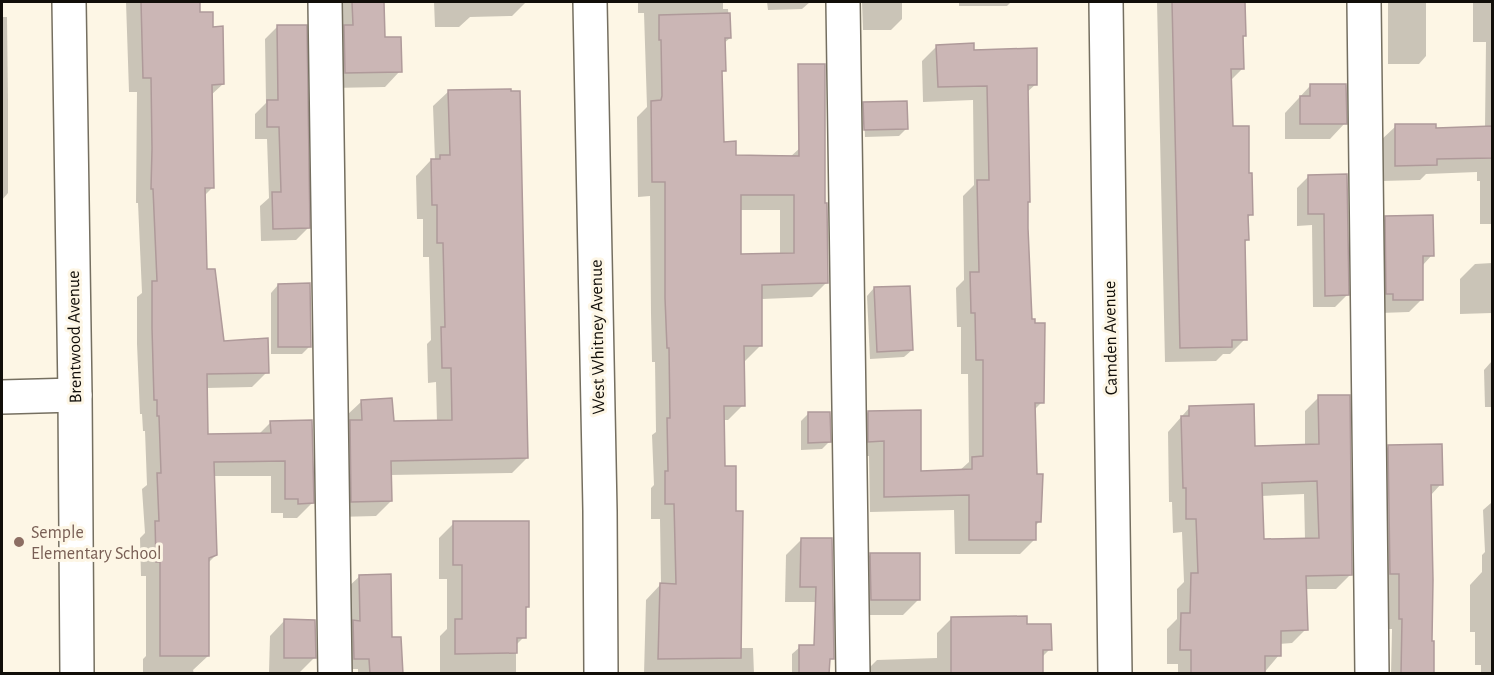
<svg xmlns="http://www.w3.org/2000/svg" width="1494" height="675" viewBox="0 0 1494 675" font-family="'Alegreya Sans',sans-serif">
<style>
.shadow{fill:#0003;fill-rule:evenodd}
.building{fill:#cbb6b5;stroke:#af9a9a;stroke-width:1.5;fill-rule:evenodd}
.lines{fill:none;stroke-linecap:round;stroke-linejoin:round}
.minor-casing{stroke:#756f60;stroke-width:36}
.minor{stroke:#fff;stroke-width:33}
.education-dot{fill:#8d6e63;stroke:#fdf6e5;stroke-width:2}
.labels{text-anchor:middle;stroke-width:6;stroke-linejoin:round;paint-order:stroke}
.street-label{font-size:18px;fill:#110e09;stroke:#fdf6e5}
.education-label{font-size:18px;fill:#785e54;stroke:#fdf6e5;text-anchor:start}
</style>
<rect width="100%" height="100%" fill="#fdf6e5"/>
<g class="shadow">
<path d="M126,2H199V13L211,28L223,84L210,96L212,188L204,196L205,270L223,342L267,372L252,387L206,388L207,435L259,434L271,422L312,503L297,518H283V513H271V476H213L216,555L208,563V656L193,670L194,674H143V659L146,656V576H141L140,538L145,533L142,489L147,485L145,431H143L142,414H140L137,344V297L142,293L138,203H136L137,92H129Z"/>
<path d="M337,2H383L384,39L400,71L385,87L330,88Z"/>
<path d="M434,2H526L512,16L470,17L459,27H435Z"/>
<path d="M638,2H723V9H728L730,38L723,44L724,70L721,74L723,143L735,157H790L800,148L824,147L827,282L812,297L760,299V346L745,361H742L743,405L728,420H723L724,468L740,648H753L754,674H644L646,600L661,584L660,519H651V488L654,485L652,435L656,432L655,362H652L651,314L650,196L638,197L637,117L647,107L644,13H638ZM739,210H780V255L739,256Z"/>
<path d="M767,2H810L802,9L768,10Z"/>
<path d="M862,2H902V19L891,30H863Z"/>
<path d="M959,2H1011L1007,6H959Z"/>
<path d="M1152,2H1244L1243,68L1230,81L1231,128L1248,174L1251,214L1247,219L1248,239L1243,244L1245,339L1230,354H1223L1216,361L1165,362L1157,2Z"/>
<path d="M1388,2H1426V56L1419,64H1388Z"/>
<path d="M1473,2H1492V237V224H1480V181H1477V172L1426,174L1420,180L1381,181L1380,141L1396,126L1435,129L1485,127L1486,42H1473Z"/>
<path d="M2,17H7L8,101V193L2,200Z"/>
<path d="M278,26L308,228L296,240L261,241L260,206L269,198L267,139H255V114L266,103L265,39Z"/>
<path d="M937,46L973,51L1036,84L1026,93L1029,202L1027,203L1031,320L1042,402L1034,410L1035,475L1040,521L1035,526V539L1020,554H955L954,510L870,512L869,456H854L853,427L868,412L919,472L959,471L969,462L968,374H961V327H957L956,288L964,280L963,196L974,185L973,100L923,102L922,61Z"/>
<path d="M1310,86L1345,123L1330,139H1285V113Z"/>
<path d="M449,91L527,458L512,473L390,475L391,501L376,516L337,517L346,416L362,401L393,423L437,422L436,382L428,383L427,344L431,340L429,257H423V219H417L416,176L431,160H435L433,106Z"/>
<path d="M864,111L907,128L899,136L865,137Z"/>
<path d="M1309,176H1346L1347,295L1335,307H1313L1312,225L1297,226V188Z"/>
<path d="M1386,218L1432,255L1422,266V299L1409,312L1380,313L1373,231Z"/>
<path d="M1492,263V313L1460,314V279L1475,264Z"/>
<path d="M278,285L310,346L302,354H271V293Z"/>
<path d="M874,288L912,350L904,357L870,359L867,296Z"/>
<path d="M1492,361V407H1485L1484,370Z"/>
<path d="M1319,397L1351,574L1336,589H1305L1306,629L1292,643L1279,644V655L1263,674H1178V664H1167V629L1177,619V589L1184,582L1182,532L1173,533L1172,502H1169L1168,432L1190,407L1254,448L1305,446V411ZM1304,494L1305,539L1263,540L1261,496Z"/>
<path d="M808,414L829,442L822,449L801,450V421Z"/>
<path d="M1389,446L1441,484L1430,496V643L1433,674H1391L1392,629H1388V584H1379L1378,457Z"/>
<path d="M1492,459V674H1481V665H1475V632H1470V585L1482,572V555L1485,552L1483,510L1491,503V461Z"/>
<path d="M454,523L528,606L524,610V637L516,645V674H440V636L447,629V579H439V538Z"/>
<path d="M801,540L830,586L815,602H785L786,555Z"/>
<path d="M871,554L918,600L903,615H857L855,570Z"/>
<path d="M360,576L390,638L402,674H358V669H343L348,587Z"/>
<path d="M952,618L1025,626L1050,649L1041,658V674H863L877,660L937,658V633Z"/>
<path d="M285,620L314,658L299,673L269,672L270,636Z"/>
<path d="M800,647L828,674H792V654Z"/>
</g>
<g class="building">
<path d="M141,2H200V12H213V27L223,26L224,84L212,85L214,188H205L207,269H215L224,341L268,338L269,373L207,374L208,434L271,433L270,421L312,420L314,503L298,504V499H285V461L214,462L217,555L209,558V656H160V562H156L155,521H159L157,473H161L159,416H157V400H154L152,328V281H157L153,189H151L152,149L151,78H143Z"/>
<path d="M352,2H384L385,37H401L402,72L345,73L344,25H353Z"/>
<path d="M1172,2H1245L1246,36H1243L1244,69H1231L1233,126H1249V173H1252L1253,215H1248L1249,240H1245L1247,340H1232V347L1180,348Z"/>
<path d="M730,13L731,38H725L726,71H722L724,142L736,141V155L799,156L798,64H825V203H827L828,283L762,285V346H744L745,406H724L725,466H736V511H743L741,658L658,659L660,583L676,584L674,504H665V471H668L667,418H670L669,348H667L665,298V182H652L651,101L661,100L662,96L661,40H659V15ZM741,195H794V253L741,254Z"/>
<path d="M277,25H307L310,228L273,229L272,192H281L279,127H267V100H278Z"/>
<path d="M974,43V50L1037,48V85H1028L1030,202H1028V228L1032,319H1035V323H1045L1044,403H1035L1037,474H1043L1041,522H1036V540H969V495L884,497V441L868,442V411L921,410V471L972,469V457L983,456V360H976L975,313H971L970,272H979L977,180H989L987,86L938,87L936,45Z"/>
<path d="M1310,84H1346L1347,124H1300V96H1310Z"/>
<path d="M511,89V91H520L528,458L391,461L392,501L351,502L350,420H362L361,400L392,398L394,421L452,420L451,368H442L441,327H445L443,243H437V205H432L431,159H440V155H450L448,90Z"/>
<path d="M907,101L908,129L864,130L863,102Z"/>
<path d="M1395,124H1436V128L1492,126V158L1437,159V165L1395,166Z"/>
<path d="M1347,174L1349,295L1325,296L1324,214H1308V175Z"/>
<path d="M1433,215L1434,256H1423V300H1393V294H1386L1385,216Z"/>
<path d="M310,283L311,347H278V284Z"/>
<path d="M910,286L913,350L877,352L874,287Z"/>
<path d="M1318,395H1350L1352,575L1306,576L1308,630L1281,631V656H1265V674H1191V650H1180L1181,613H1190L1191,573H1198L1196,519H1186V488H1183L1181,416H1189V406L1254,404L1255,446L1319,444ZM1317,481L1319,538L1264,539L1262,483Z"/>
<path d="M808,412H830L831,442L808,443Z"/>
<path d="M1442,444L1443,485H1431L1433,580L1432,641H1434V674H1401L1402,619H1399V574H1390L1388,445Z"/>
<path d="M453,521H529V607H526V638H517V653L455,654V619H462V565H453Z"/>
<path d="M801,538H832L834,659H830L829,674H799V645H814L816,587H800Z"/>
<path d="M870,553H920V600H871Z"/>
<path d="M391,574L392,637H401L403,674H370L369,659H354L353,620L360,621L359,575Z"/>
<path d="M1027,616V624H1051L1052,650H1043V674H951V617Z"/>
<path d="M284,619L315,620L316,658H284Z"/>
</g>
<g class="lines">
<g class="minor-casing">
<g id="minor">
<path d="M69,2L75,395L77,674"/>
<path d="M325,2L335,674"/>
<path d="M590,2L600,511L601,674"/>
<path d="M843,2L853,674"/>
<path d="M1106,2L1115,674"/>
<path d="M1364,2L1372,674"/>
<path d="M2,397L75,395"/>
</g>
</g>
<use href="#minor" class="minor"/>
</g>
<circle class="education-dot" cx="19" cy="542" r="6"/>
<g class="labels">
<g class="street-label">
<text transform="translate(74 337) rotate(-91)" y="6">Brentwood Avenue</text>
<text transform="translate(597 337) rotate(-91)" y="6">West Whitney Avenue</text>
<text transform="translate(1110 338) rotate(-91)" y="6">Camden Avenue</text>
</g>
<g class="education-label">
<text x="31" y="538">Semple<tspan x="31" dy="21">Elementary School</tspan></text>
</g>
</g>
<rect width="1494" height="675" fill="none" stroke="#110e09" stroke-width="6"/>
</svg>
